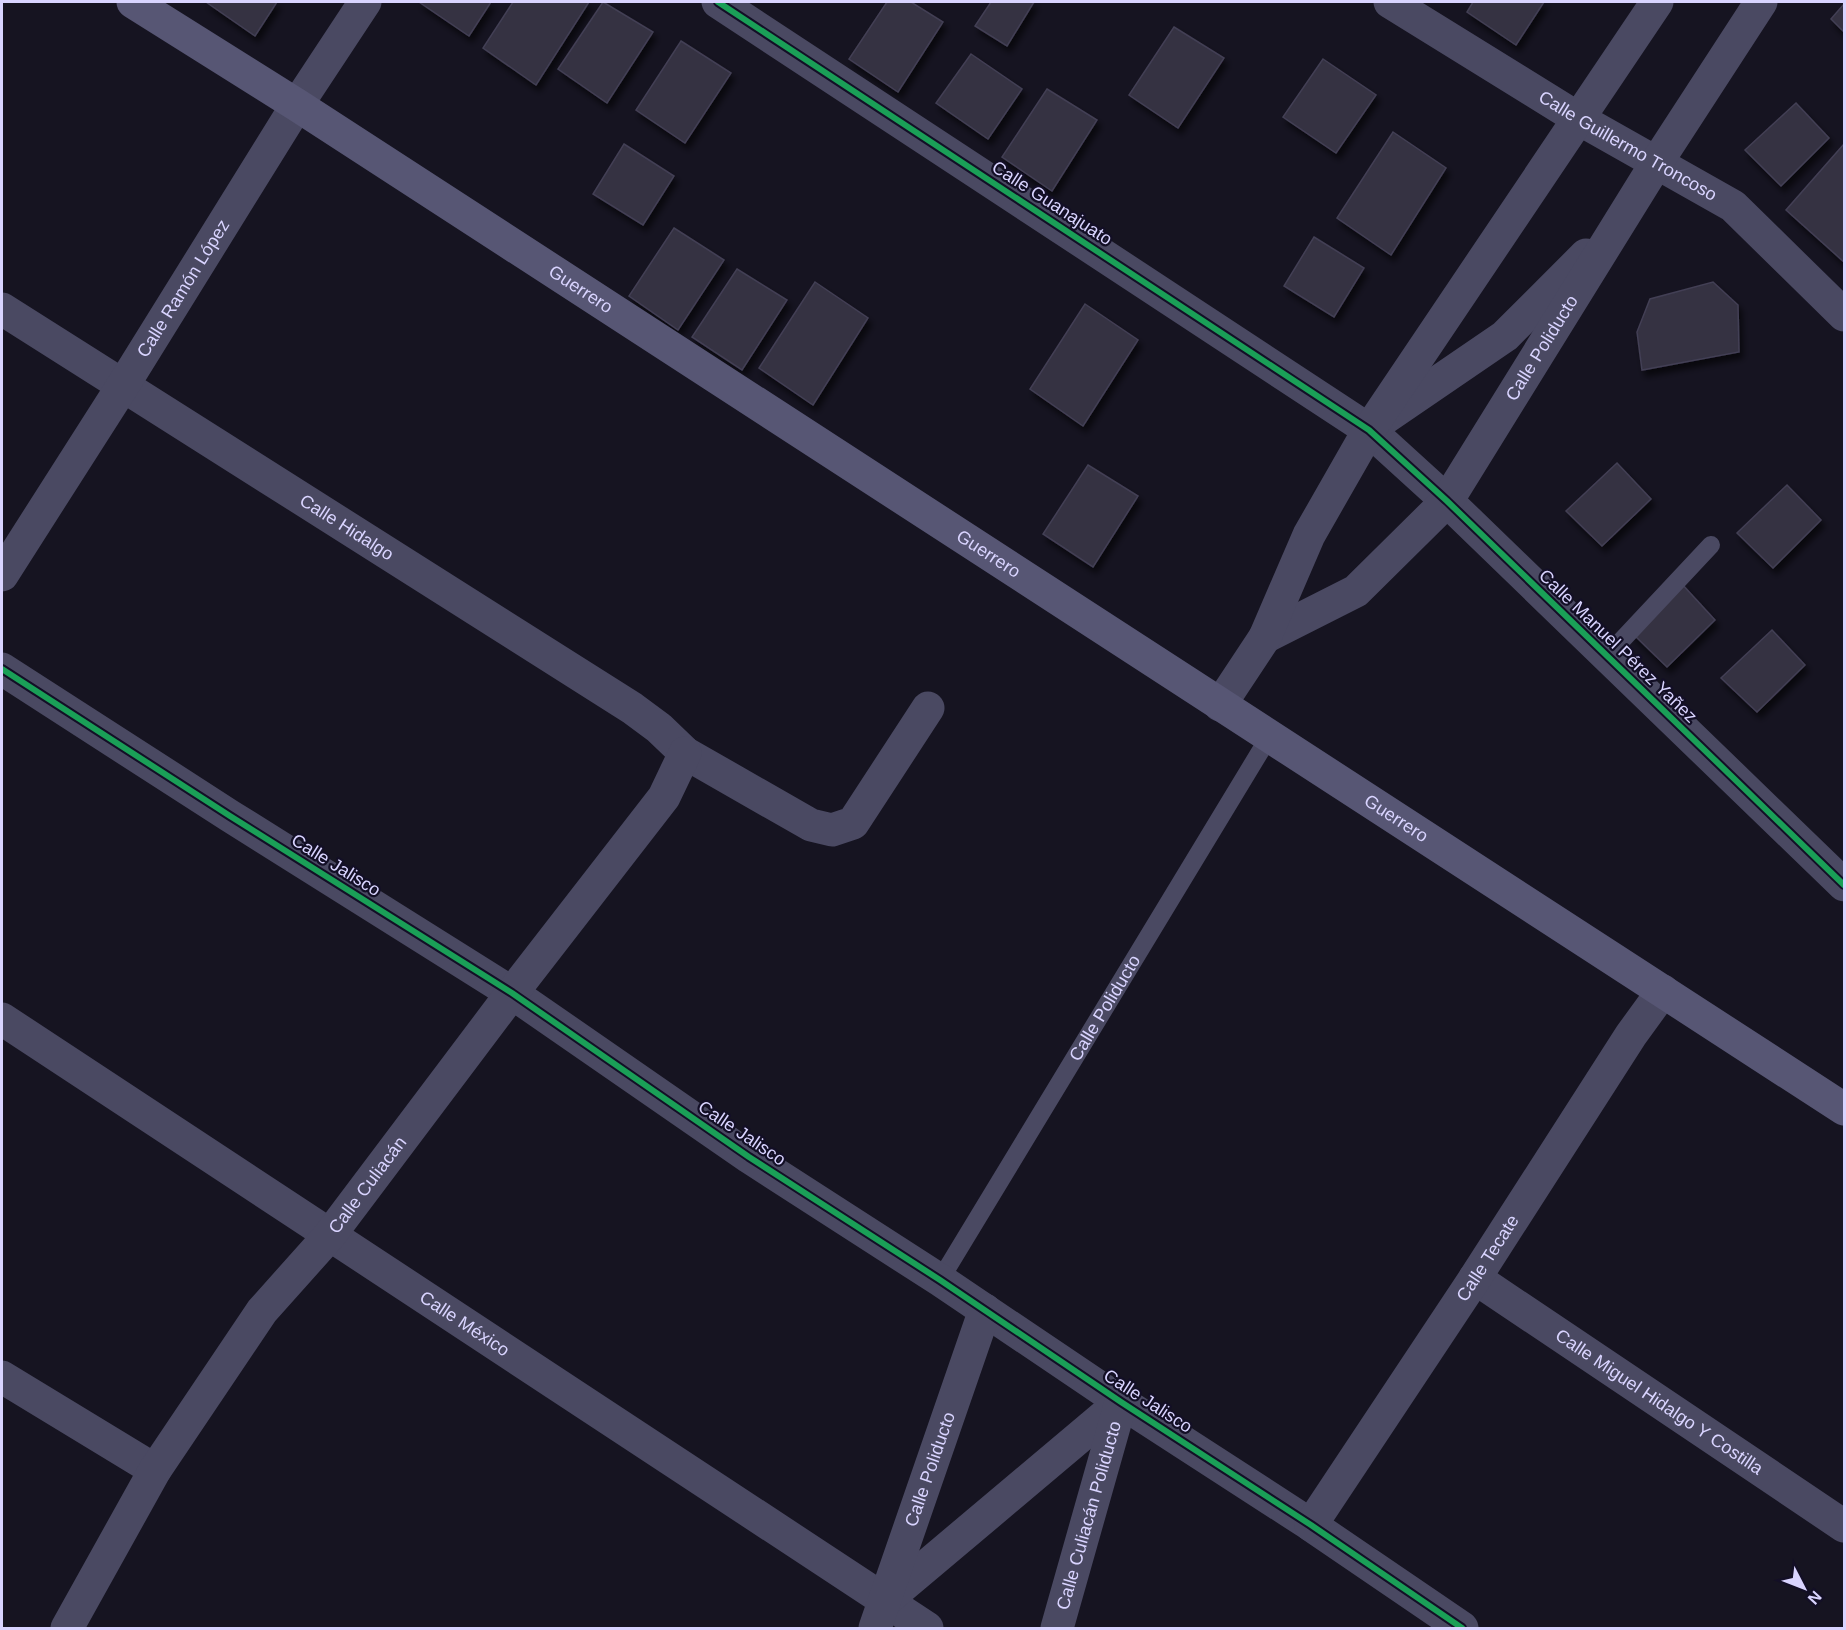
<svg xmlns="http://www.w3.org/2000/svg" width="1846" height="1630" viewBox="0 0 1846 1630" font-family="Helvetica,sans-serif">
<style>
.building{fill:#343243;stroke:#433f54;stroke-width:1.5;filter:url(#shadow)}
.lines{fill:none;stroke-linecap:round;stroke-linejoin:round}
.service{stroke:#4a4962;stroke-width:18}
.minor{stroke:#4a4962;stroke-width:33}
.tertiary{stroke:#4a4962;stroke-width:33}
.secondary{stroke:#575674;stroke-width:33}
.cycleway-casing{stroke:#130f26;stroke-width:10}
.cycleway{stroke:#1a9f57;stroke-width:6}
.labels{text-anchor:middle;stroke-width:4.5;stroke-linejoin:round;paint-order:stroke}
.street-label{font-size:18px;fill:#d9d4ff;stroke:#130f26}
</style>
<defs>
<filter id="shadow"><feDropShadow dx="3.5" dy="6" stdDeviation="3" flood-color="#0009"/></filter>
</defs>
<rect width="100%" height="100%" fill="#161421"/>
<g class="building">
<path d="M206,2H277L255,36Z"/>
<path d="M419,2H491L469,36Z"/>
<path d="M513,2H589L536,85L483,48Z"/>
<path d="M603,2L653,32L607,103L558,69Z"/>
<path d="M887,2H911L943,22L898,92L849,59Z"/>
<path d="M991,2H1034L1007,46L975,26Z"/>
<path d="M1473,2H1544L1516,45L1467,12Z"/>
<path d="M1844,4V32L1831,19Z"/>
<path d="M1174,27L1224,58L1178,128L1129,95Z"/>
<path d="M681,41L731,73L685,143L636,110Z"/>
<path d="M971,54L1022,89L988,139L936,103Z"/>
<path d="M1323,59L1376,95L1336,153L1283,117Z"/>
<path d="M1047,89L1097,120L1052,191L1002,157Z"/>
<path d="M1796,103L1829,138L1781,186L1745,150Z"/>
<path d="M1393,132L1446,168L1391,255L1337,218Z"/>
<path d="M624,144L674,176L643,225L593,194Z"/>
<path d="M1844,144V262L1786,210Z"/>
<path d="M674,228L724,260L678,330L629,296Z"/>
<path d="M1314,237L1364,268L1334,317L1284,286Z"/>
<path d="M737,269L787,300L742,370L692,337Z"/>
<path d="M815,282L868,318L813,405L759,368Z"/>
<path d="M1713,282L1738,305L1739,352L1642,370L1637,332L1650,299Z"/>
<path d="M1085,304L1138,340L1083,426L1030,389Z"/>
<path d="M1617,463L1651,499L1602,546L1566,511Z"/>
<path d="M1088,465L1138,496L1093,567L1043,534Z"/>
<path d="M1787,485L1821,520L1773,568L1737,533Z"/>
<path d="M1681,583L1715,620L1667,667L1631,632Z"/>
<path d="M1772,630L1805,665L1757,712L1721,678Z"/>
</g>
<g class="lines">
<g class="service">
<path d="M1607,656L1711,545"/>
<path id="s1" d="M940,1280L1269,737"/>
</g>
<g class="minor">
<path d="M718,2L1369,430L1447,501L1844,885"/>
<path id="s2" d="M1390,2L1579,119L1733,206L1844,315"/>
<path id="s3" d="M2,309L632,708L659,728L685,753L811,825L832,830L853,823L928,708"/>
<path d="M1385,418L1505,336L1586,255"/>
<path id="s4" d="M1265,637L1356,591L1447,501L1657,162L1761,2"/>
<path d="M2,669L230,816L512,993L749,1157L940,1280L1121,1402L1311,1525L1462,1628"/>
<path d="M1220,705L1265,637L1309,535L1369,430L1657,2"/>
<path id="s5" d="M2,1019L927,1628"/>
<path id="s6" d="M1475,1278L1844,1526"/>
<path d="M2,1377L155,1470"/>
<path id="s7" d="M1311,1525L1475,1278L1631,1035L1663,991"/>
<path d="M886,1600L1121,1402"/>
<path id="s8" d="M67,1628L155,1470L262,1311L329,1236L512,993L664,797L685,753"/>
<path id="s9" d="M875,1628L985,1310"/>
<path id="s10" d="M1057,1628L1121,1402"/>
</g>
<path class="tertiary" id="s11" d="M2,575L122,387L297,105L365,2"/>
<path class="secondary" id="s12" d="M133,2L297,105L1844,1109"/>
<g class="cycleway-casing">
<g id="cycleway">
<path d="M718,2L1369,430L1447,501L1844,885"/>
<path d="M2,669L230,816L512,993L749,1157L940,1280L1121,1402L1311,1525L1462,1628"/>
</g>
</g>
<use href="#cycleway" class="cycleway"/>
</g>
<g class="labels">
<g class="street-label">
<text dy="6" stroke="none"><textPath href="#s2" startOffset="278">Calle Guillermo Troncoso</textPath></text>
<text transform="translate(1052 203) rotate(33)" y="6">Calle Guanajuato</text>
<text dy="6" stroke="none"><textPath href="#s11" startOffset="339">Calle Ramón López</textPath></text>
<text dy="6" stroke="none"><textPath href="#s12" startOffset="532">Guerrero</textPath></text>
<text dy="6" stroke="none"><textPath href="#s4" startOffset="410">Calle Poliducto</textPath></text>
<text dy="6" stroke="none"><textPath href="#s3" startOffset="408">Calle Hidalgo</textPath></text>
<text dy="6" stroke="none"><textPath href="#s12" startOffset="1018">Guerrero</textPath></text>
<text transform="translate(1618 646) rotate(44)" y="6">Calle Manuel Pérez Yañez</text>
<text dy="6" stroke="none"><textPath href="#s12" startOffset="1504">Guerrero</textPath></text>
<text transform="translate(336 865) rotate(32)" y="6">Calle Jalisco</text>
<text dy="6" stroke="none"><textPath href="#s1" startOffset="318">Calle Poliducto</textPath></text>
<text transform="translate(742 1133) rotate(34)" y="6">Calle Jalisco</text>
<text dy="6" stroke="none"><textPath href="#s8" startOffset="537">Calle Culiacán</textPath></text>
<text dy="6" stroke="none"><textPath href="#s7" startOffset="320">Calle Tecate</textPath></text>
<text dy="6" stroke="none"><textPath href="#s5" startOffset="554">Calle México</textPath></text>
<text transform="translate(1148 1401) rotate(33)" y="6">Calle Jalisco</text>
<text dy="6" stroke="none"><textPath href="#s6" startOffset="222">Calle Miguel Hidalgo Y Costilla</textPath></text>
<text dy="6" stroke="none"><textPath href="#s9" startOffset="168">Calle Poliducto</textPath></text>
<text dy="6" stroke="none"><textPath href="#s10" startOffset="117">Calle Culiacán Poliducto</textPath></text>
</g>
</g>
<rect width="1846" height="1630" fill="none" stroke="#d9d4ff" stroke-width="6"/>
<g transform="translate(1804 1588) rotate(132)" stroke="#130f26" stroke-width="4.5" paint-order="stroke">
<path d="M0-4.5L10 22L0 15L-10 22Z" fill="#d9d4ff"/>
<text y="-9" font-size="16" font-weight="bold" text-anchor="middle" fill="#d9d4ff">N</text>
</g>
</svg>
